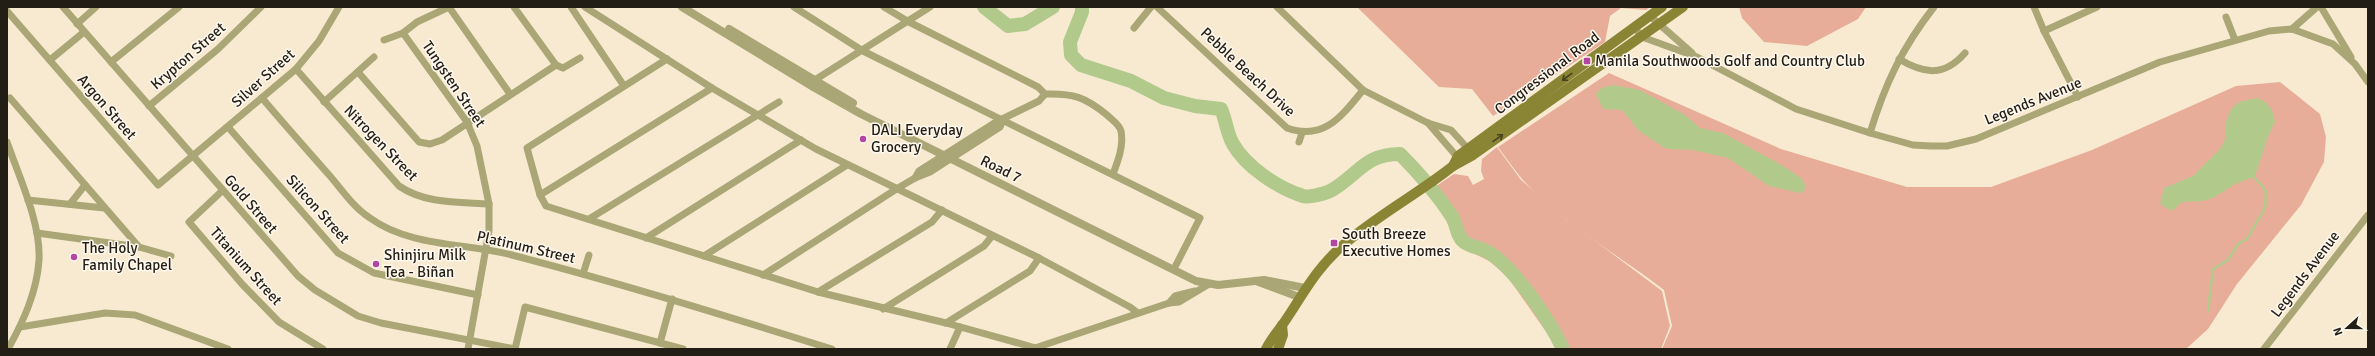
<svg xmlns="http://www.w3.org/2000/svg" width="2375" height="356" viewBox="0 0 2375 356" font-family="Signika,sans-serif">
<style>
.green{fill:#e8ad99}
.water{fill:#b1ca8c}
.lines{fill:none;stroke-linecap:round;stroke-linejoin:round}
.stream{stroke:#b1ca8c;stroke-width:2.5}
.river{stroke:#b1ca8c;stroke-width:14}
.minor{stroke:#aaa676;stroke-width:7}
.tertiary{stroke:#aaa676;stroke-width:8}
.secondary{stroke:#8a8435;stroke-width:10}
.oneway{stroke:#474220}
.poi-dot{fill:#b446a3;stroke:#fef8ee;stroke-width:1.5}
.labels{text-anchor:middle;stroke-width:3;stroke-linejoin:round;paint-order:stroke}
.street-label{font-size:15px;fill:#231e15;stroke:#fef8ee}
.poi-label{font-size:15px;fill:#231e15;stroke:#fef8ee;text-anchor:start}
</style>
<rect width="100%" height="100%" fill="#f8ead0"/>
<g class="green">
<path d="M1357,7H1650L1646,10L1621,8L1610,16L1605,42L1493,116L1472,89L1439,87Z"/>
<path d="M1739,7H1866L1858,19L1807,46L1764,42L1742,18Z"/>
<path d="M1609,73L1781,149L1907,187H1991L2092,150L2236,86L2280,82L2320,114L2326,137L2324,162L2301,205L2237,284L2208,329L2186,349H1662L1672,326L1664,290C1617,254 1562,223 1522,179C1514,169 1506,158 1498,147Z"/>
<path d="M1497,147L1521,180L1566,219L1662,291L1670,326L1661,349H1558L1507,276L1489,261L1461,247L1429,191L1454,174L1468,176L1473,185L1484,179L1481,171L1482,159Z"/>
</g>
<g class="water">
<path d="M1613,85L1640,90L1685,115L1700,128L1723,133L1783,166L1801,178L1806,186L1804,191L1800,193L1769,186L1728,158L1693,150L1669,149L1663,147L1639,131L1622,110L1603,109L1596,94L1601,88Z"/>
<path d="M2257,98C2269,102 2273,109 2275,122C2265,139 2263,158 2254,177L2235,184L2215,197L2203,201L2182,202L2172,211L2160,204L2164,188L2193,176L2221,148L2225,139L2226,122L2231,109L2239,102Z"/>
</g>
<g class="lines">
<path class="stream" d="M2208,311L2213,269L2228,260L2238,244L2247,239L2265,208L2266,196L2265,189L2254,177"/>
<g class="river">
<path d="M984,7L1008,26L1025,24L1053,7"/>
<path d="M1082,7V12L1070,42L1071,55L1081,65L1131,81L1164,98L1195,106L1221,109C1226,120 1227,134 1233,144C1246,167 1278,188 1303,196C1309,198 1327,193 1332,190C1359,174 1365,154 1400,154C1419,173 1436,193 1451,215C1457,223 1456,236 1464,242C1471,247 1482,248 1490,253C1516,270 1550,321 1563,349"/>
</g>
<g class="minor">
<path d="M63,7L298,276L315,290L358,316L381,323L515,349"/>
<path d="M449,7L510,94"/>
<path d="M514,7L556,65L563,68L580,58"/>
<path d="M571,7L624,86"/>
<path d="M585,7L712,88L816,149L1039,258L1130,307L1138,313"/>
<path d="M794,7L863,51L1200,218L1176,265"/>
<path d="M884,7L909,22L1038,87L1045,94L1039,101L996,122L919,171L915,178"/>
<path d="M1157,7L1287,128C1324,141 1341,117 1363,90"/>
<path d="M1277,7L1363,90L1428,123L1451,130L1471,152"/>
<path d="M2034,7L2044,31L2078,97"/>
<path d="M2321,7L2351,57"/>
<path d="M7,11L158,185L296,69L319,41L339,7"/>
<path d="M1650,16L1692,53"/>
<path d="M2226,17L2235,40"/>
<path d="M77,24L96,7"/>
<path d="M1634,27L1642,37L1697,57L1796,109L1870,133L1913,145L1931,146H1947L1976,139L2160,62L2269,31L2292,29L2333,44L2355,64L2368,82"/>
<path d="M1134,28L1151,7"/>
<path d="M2292,29L2317,7"/>
<path d="M2044,31L2097,7"/>
<path d="M403,33L467,122L477,146L489,204V231L468,349"/>
<path d="M384,40L403,33L417,22L449,7"/>
<path d="M667,59L527,148L540,195L546,206L818,292L946,323L1036,348"/>
<path d="M1899,59C1924,74 1944,77 1965,53"/>
<path d="M50,60L84,32"/>
<path d="M111,62L179,7"/>
<path d="M296,69L399,186C425,204 459,202 489,204"/>
<path d="M358,72L419,142L430,144L442,140L556,65"/>
<path d="M810,83L930,7"/>
<path d="M1045,94C1073,93 1085,97 1107,115C1112,120 1119,124 1121,131C1124,145 1118,161 1113,174"/>
<path d="M10,98L139,247L171,256"/>
<path d="M262,98C284,124 307,150 330,176C342,190 354,208 370,218C410,247 466,243 512,255C620,283 726,316 832,349"/>
<path d="M324,102L374,57"/>
<path d="M149,106L218,49L261,7"/>
<path d="M1428,123L1459,159"/>
<path d="M228,127L338,253L374,273L478,295"/>
<path d="M1870,133C1885,84 1902,48 1934,7"/>
<path d="M7,142C19,177 41,223 39,260C37,292 23,322 8,349"/>
<path d="M1299,142L1302,133"/>
<path d="M222,191L189,222L242,284L279,322L323,349"/>
<path d="M540,195L712,88"/>
<path d="M28,200L104,208"/>
<path d="M70,204L85,185"/>
<path d="M589,219L779,102"/>
<path d="M37,233L139,247"/>
<path d="M646,238L801,140"/>
<path d="M704,256L847,165"/>
<path d="M583,274L589,255"/>
<path d="M763,275L898,188L915,178L930,172L1000,127L1003,120"/>
<path d="M818,292L932,222L942,210"/>
<path d="M1169,303L1175,296L1195,291"/>
<path d="M883,309L984,246L992,236"/>
<path d="M946,323L1030,271L1039,258"/>
<path d="M20,327L105,313L135,315L228,349"/>
<path d="M660,343L672,299"/>
<path d="M515,349L525,307L683,349"/>
<path d="M950,349L960,327"/>
<path d="M1032,349L1169,303L1179,302L1209,284"/>
<path d="M2264,349L2368,215"/>
</g>
<g class="tertiary">
<path d="M682,7L815,88L861,114L1196,281L1218,285L1264,280L1305,288"/>
<path d="M729,29L853,103"/>
<path d="M1256,281L1299,297"/>
</g>
<g class="secondary">
<path d="M1453,166L1458,156L1662,7"/>
<path d="M1266,349C1271,339 1277,332 1283,324C1303,295 1314,271 1342,246C1376,216 1418,194 1453,166L1473,155L1683,7"/>
<path d="M1278,349L1283,335L1282,325"/>
</g>
</g>
<defs><path id="oneway-shaft" d="M-6 0H5M1.5-3L5.5 0L1.5 3" fill="none" stroke-width="1.6" stroke-linecap="round" stroke-linejoin="round"/></defs>
<g class="oneway">
<use href="#oneway-shaft" transform="translate(1567 77) rotate(143)"/>
<use href="#oneway-shaft" transform="translate(1498 138) rotate(-35)"/>
</g>
<g class="poi-dot">
<rect x="1583" y="57" width="8" height="8" rx="2"/>
<circle cx="863" cy="139" r="4"/>
<rect x="1330" y="239" width="8" height="8" rx="2"/>
<circle cx="74" cy="257" r="4"/>
<circle cx="376" cy="264" r="4"/>
</g>
<g class="labels">
<g class="street-label">
<text transform="translate(188 56) rotate(-41)" y="5">Krypton Street</text>
<text transform="translate(1248 72) rotate(43)" y="5">Pebble Beach Drive</text>
<text transform="translate(1547 73) rotate(-37)" y="5">Congressional Road</text>
<text transform="translate(263 78) rotate(-42)" y="5">Silver Street</text>
<text transform="translate(454 84) rotate(56)" y="5">Tungsten Street</text>
<text transform="translate(2033 101) rotate(-22)" y="5">Legends Avenue</text>
<text transform="translate(107 107) rotate(49)" y="5">Argon Street</text>
<text transform="translate(381 143) rotate(46)" y="5">Nitrogen Street</text>
<text transform="translate(1001 169) rotate(26)" y="5">Road 7</text>
<text transform="translate(251 204) rotate(49)" y="5">Gold Street</text>
<text transform="translate(318 209) rotate(48)" y="5">Silicon Street</text>
<text transform="translate(526 247) rotate(13)" y="5">Platinum Street</text>
<text transform="translate(246 266) rotate(48)" y="5">Titanium Street</text>
<text transform="translate(2305 274) rotate(-53)" y="5">Legends Avenue</text>
</g>
<g class="poi-label">
<text x="1595" y="66">Manila Southwoods Golf and Country Club</text>
<text x="871" y="135">DALI Everyday<tspan x="871" dy="17">Grocery</tspan></text>
<text x="1342" y="239">South Breeze<tspan x="1342" dy="17">Executive Homes</tspan></text>
<text x="82" y="253">The Holy<tspan x="82" dy="17">Family Chapel</tspan></text>
<text x="384" y="260">Shinjiru Milk<tspan x="384" dy="17">Tea - Biñan</tspan></text>
</g>
</g>
<rect width="2375" height="356" fill="none" stroke="#231e15" stroke-width="16"/>
<g transform="translate(2347 328) rotate(249)" stroke="#fef8ee" stroke-width="3" paint-order="stroke">
<path d="M0-3L7 15L0 10L-7 15Z" fill="#231e15"/>
<text y="-6" font-size="11" font-weight="bold" text-anchor="middle" fill="#231e15">N</text>
</g>
</svg>
